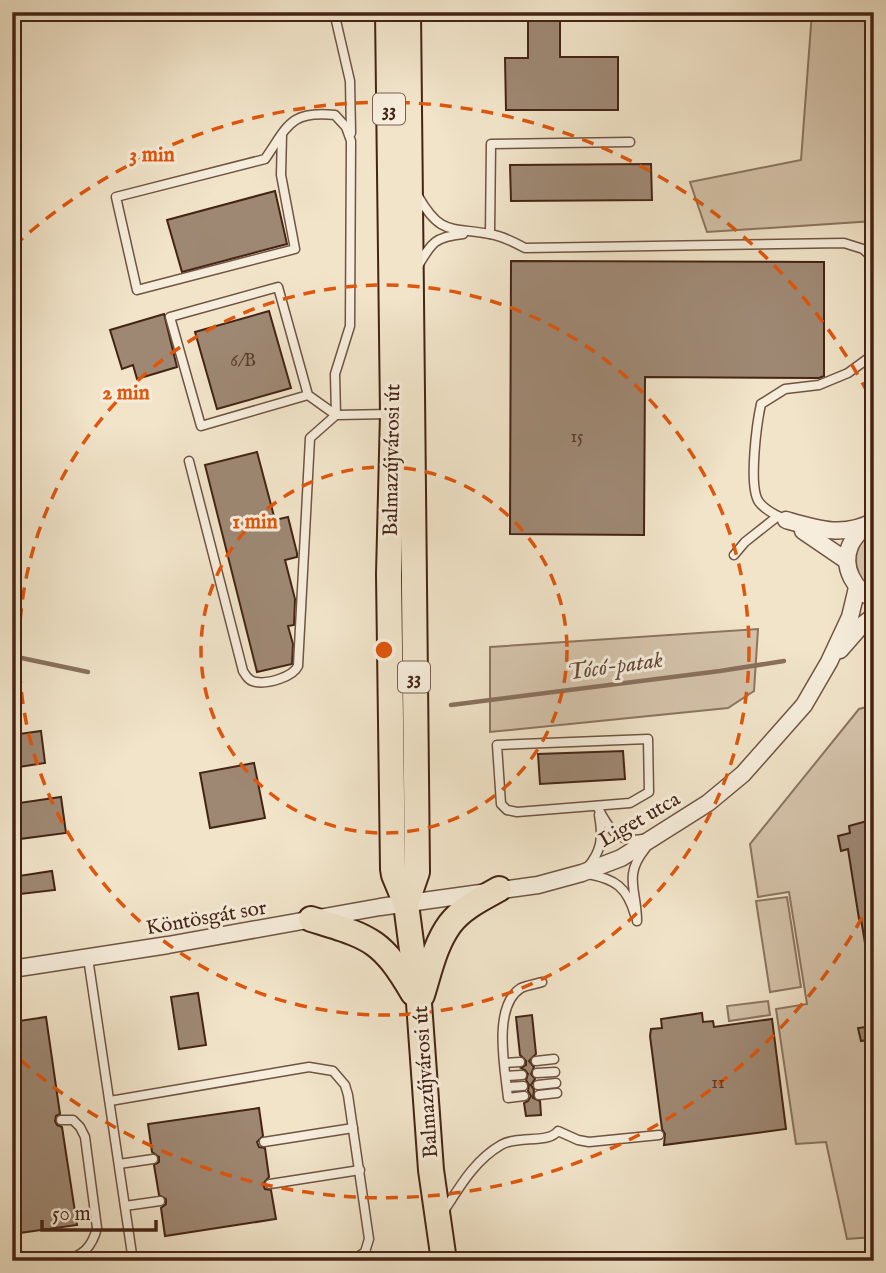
<svg xmlns="http://www.w3.org/2000/svg" width="886" height="1273" viewBox="0 0 886 1273" font-family="'IM FELL English',serif">
<style>
.green{fill:#d4c3aa;stroke:#8c7460;stroke-width:2}
.lines{fill:none;stroke-linecap:round;stroke-linejoin:round}
.stream{stroke:#89705c;stroke-width:4.5}
.building{fill:#9e8873;stroke:#452415;stroke-width:2}
.lane-casing{stroke:#705442;stroke-width:11}
.street-casing{stroke:#705442;stroke-width:19}
.primary-casing{stroke:#452415;stroke-width:28}
.lane{stroke:#f6eddc;stroke-width:8}
.street{stroke:#f6eddc;stroke-width:16}
.primary{stroke:#f1e4c9;stroke-width:24}
.rail-casing{stroke:#452415;stroke-width:7}
.rail{stroke:#f6eddc;stroke-width:4.5;stroke-dasharray:13;stroke-linecap:butt}
.ring{fill:none;stroke:#e0560c;stroke-width:3.5;stroke-dasharray:12 9}
.labels{text-anchor:middle;stroke-width:6;stroke-linejoin:round;paint-order:stroke}
.number-label{font-size:18px;fill:#5b3d2c}
.shield{fill:#f6eddc;stroke:#7a6051;stroke-width:2}
.shield-label{font-size:19px;font-weight:bold;fill:#452415}
.street-label{font-size:21px;fill:#452415;stroke:#f6eddc}
.water-label{font-size:23px;font-style:italic;fill:#674a39;stroke:#f6eddc}
.centre{fill:#e0560c;stroke:#f6eddc;stroke-width:3.5}
.ring-label{font-size:21px;text-anchor:middle;font-weight:bold;fill:#e0560c;stroke:#f6eddc;stroke-width:6;stroke-linejoin:round;paint-order:stroke}
</style>
<rect width="100%" height="100%" fill="#f1e4c9"/>
<filter id="stains"><feTurbulence type="fractalNoise" baseFrequency=".00286" numOctaves="4"/><feColorMatrix values="0 0 0 0 .2 0 0 0 0 .09 0 0 0 0 .02 0 0 0 .5 -.17"/></filter>
<radialGradient id="worn" r=".72"><stop offset=".6" stop-color="#630" stop-opacity="0"/><stop offset="1" stop-color="#630" stop-opacity=".3"/></radialGradient>
<g class="green">
<path d="M812,12H874V221L707,232L690,182L801,160Z"/>
<path d="M874,530V591C850,576 850,545 874,530Z"/>
<path d="M758,629L754,691L728,708L490,732V647Z"/>
<path d="M874,705V1237L847,1239L826,1142L796,1144L776,1009L807,1004L789,892L758,897L750,844L859,709Z"/>
<path d="M787,897L801,987L770,992L756,901Z"/>
<path d="M768,1001L770,1015L729,1021L727,1006Z"/>
</g>
<g class="lines">
<g class="stream">
<path d="M12,656L88,672"/>
<path d="M451,705L720,671L784,661"/>
</g>
</g>
<g class="building">
<path d="M528,12H560V57H618V110H506L505,58H528Z"/>
<path d="M651,164L652,200L511,201L510,165Z"/>
<path d="M275,191L287,244L182,272L167,220Z"/>
<path d="M511,261L824,262V376L819,378L645,377L644,535L510,534Z"/>
<path d="M269,311L291,388L217,409L195,332Z"/>
<path d="M164,314L177,367L137,379L133,365L122,369L110,330Z"/>
<path d="M257,452L275,520L288,517L297,553V557L285,560L295,599L294,625L288,626L293,644L292,664L257,672L205,465Z"/>
<path d="M41,731L45,763L12,768V735Z"/>
<path d="M623,751L625,779L540,784L538,754Z"/>
<path d="M254,763L265,818L210,828L200,773Z"/>
<path d="M61,797L66,833L12,840V804Z"/>
<path d="M874,819V955H867L861,919H859L848,849L841,851L838,836L850,833L849,826Z"/>
<path d="M52,871L55,890L12,895V877Z"/>
<path d="M198,993L206,1045L179,1049L171,997Z"/>
<path d="M702,1013L703,1022L713,1021L714,1027L772,1019L786,1129L664,1145L665,1134L662,1129L650,1036L651,1029L662,1028L661,1019Z"/>
<path d="M532,1015L536,1054L529,1061L534,1067L531,1074L535,1079L531,1085L534,1090L533,1098L540,1101L541,1115L526,1116L524,1103L528,1101L531,1096L528,1091L529,1085L526,1080L528,1074L525,1070L521,1068L526,1065V1061L520,1055L516,1017Z"/>
<path d="M46,1017L60,1114L56,1116L55,1121L57,1125L62,1127L77,1225L12,1234V1022Z"/>
<path d="M874,1026V1039L861,1041L858,1028Z"/>
<path d="M259,1108L263,1136L257,1142L259,1147L265,1148L269,1177L263,1184L265,1189L271,1190L276,1219L165,1236L161,1208L166,1204V1199L159,1195L154,1165L159,1162V1157L152,1152L148,1124Z"/>
</g>
<g class="lines">
<g class="lane-casing">
<g id="lane">
<path d="M334,12L350,81L351,133"/>
<path d="M282,134L281,175L295,249L137,290L116,197L265,159C288,126 290,110 335,115L346,127L351,141L350,326L335,374L336,415"/>
<path d="M418,196C440,235 450,227 490,234C502,236 514,242 525,248L844,243L863,249L874,259"/>
<path d="M490,234L491,144L630,142"/>
<path d="M418,266C432,242 435,237 463,234"/>
<path d="M308,395L201,426L170,317L278,287L308,395L336,415"/>
<path d="M189,461L243,671C246,676 249,681 256,682C268,684 293,677 298,666L310,438L336,415L390,414"/>
<path d="M786,520C777,516 765,510 759,502C748,487 757,422 761,404L785,389L819,385L848,373L874,354"/>
<path d="M734,555L745,542L778,516"/>
<path d="M648,739L649,792L630,803L517,812L507,810L501,804L497,745Z"/>
<path d="M597,806C607,826 617,844 643,839"/>
<path d="M587,868C602,851 603,837 599,815"/>
<path d="M588,874C615,879 627,887 635,915"/>
<path d="M637,921C637,890 623,876 645,849"/>
<path d="M88,958L133,1261"/>
<path d="M536,1061L554,1059"/>
<path d="M505,1063L520,1062"/>
<path d="M537,1073L555,1072"/>
<path d="M506,1076L522,1075"/>
<path d="M538,1085L556,1083"/>
<path d="M507,1087L523,1086"/>
<path d="M539,1095L557,1093"/>
<path d="M524,1096L508,1098C505,1069 492,1006 521,988C527,985 536,984 542,982"/>
<path d="M110,1101L309,1067L333,1071L345,1085L348,1095L369,1239L365,1252L356,1258L339,1261"/>
<path d="M61,1120H73L80,1127L85,1137L97,1228C92,1247 83,1256 63,1261"/>
<path d="M264,1142L353,1128"/>
<path d="M119,1164L153,1159"/>
<path d="M270,1184L360,1170"/>
<path d="M125,1206L160,1201"/>
<path d="M444,1211C460,1186 475,1160 501,1145C518,1135 548,1144 558,1131L578,1140L589,1142L659,1135"/>
</g>
</g>
<g class="street-casing">
<g id="street">
<path d="M786,520C817,529 844,538 874,521"/>
<path d="M863,527C859,533 852,540 850,546C841,567 855,591 874,599"/>
<path d="M803,531L847,561"/>
<path d="M840,650L861,626L874,616"/>
<path d="M12,969L168,945L380,907L538,885L582,873L621,858L708,803L743,774L804,705L829,662L850,617L857,588"/>
</g>
</g>
<g class="primary-casing">
<g id="primary">
<path d="M388,12L393,414L389,574L393,869L394,875L406,904L419,1003L431,1170L444,1261"/>
<path d="M406,904L417,872L408,12"/>
<path d="M311,919C369,937 381,938 413,993"/>
<path d="M422,995C429,973 435,944 450,924C462,908 481,899 499,889"/>
</g>
</g>
<use href="#lane" class="lane"/>
<use href="#street" class="street"/>
<use href="#primary" class="primary"/>
<g class="rail-casing">
<path id="rail" d="M12,21L39,12"/>
</g>
<use href="#rail" class="rail"/>
</g>
<g class="ring">
<circle cx="384" cy="650" r="183"/>
<circle cx="384" cy="650" r="365"/>
<path d="M872 899A548 548 0 0 1 14 1054M14 246A548 548 0 0 1 872 401"/>
</g>
<g class="labels">
<g class="number-label">
<text x="243" y="366">6/B</text>
<text x="577" y="442">15</text>
<text x="718" y="1088">11</text>
</g>
<g class="shield">
<rect x="373" y="93.5" width="32" height="31" rx="5"/>
<rect x="398" y="661.5" width="32" height="31" rx="5"/>
</g>
<g class="shield-label">
<text x="389" y="116">33</text>
<text x="414" y="684">33</text>
</g>
<g class="street-label">
<text transform="translate(391 460) rotate(-89)" y="7">Balmazújvárosi út</text>
<text transform="translate(639 819) rotate(-30)" y="7">Liget utca</text>
<text transform="translate(206 917) rotate(-10)" y="7">Köntösgát sor</text>
<text transform="translate(425 1082) rotate(-94)" y="7">Balmazújvárosi út</text>
</g>
<g class="water-label">
<text transform="translate(615 665) rotate(-8)" y="8">Tócó-patak</text>
</g>
</g>
<circle cx="384" cy="650" r="10" class="centre"/>
<g class="ring-label">
<text x="152" y="161">3 min</text>
<text x="126" y="399">2 min</text>
<text x="255" y="528">1 min</text>
</g>
<rect width="886" height="1273" fill="none" stroke="#f1e4c9" stroke-width="42"/>
<rect x="14" y="14" width="858" height="1245" fill="none" stroke="#452415" stroke-width="3.5"/>
<rect x="21" y="21" width="844" height="1231" fill="none" stroke="#452415" stroke-width="2"/>
<path d="M42 1220v10h114v-10" fill="none" stroke="#452415" stroke-width="3.5"/>
<text x="52" y="1220" font-size="21" fill="#452415" stroke="#f6eddc" stroke-width="5" paint-order="stroke">50 m</text>
<rect width="100%" height="100%" filter="url(#stains)"/>
<rect width="100%" height="100%" fill="url(#worn)"/>
</svg>
